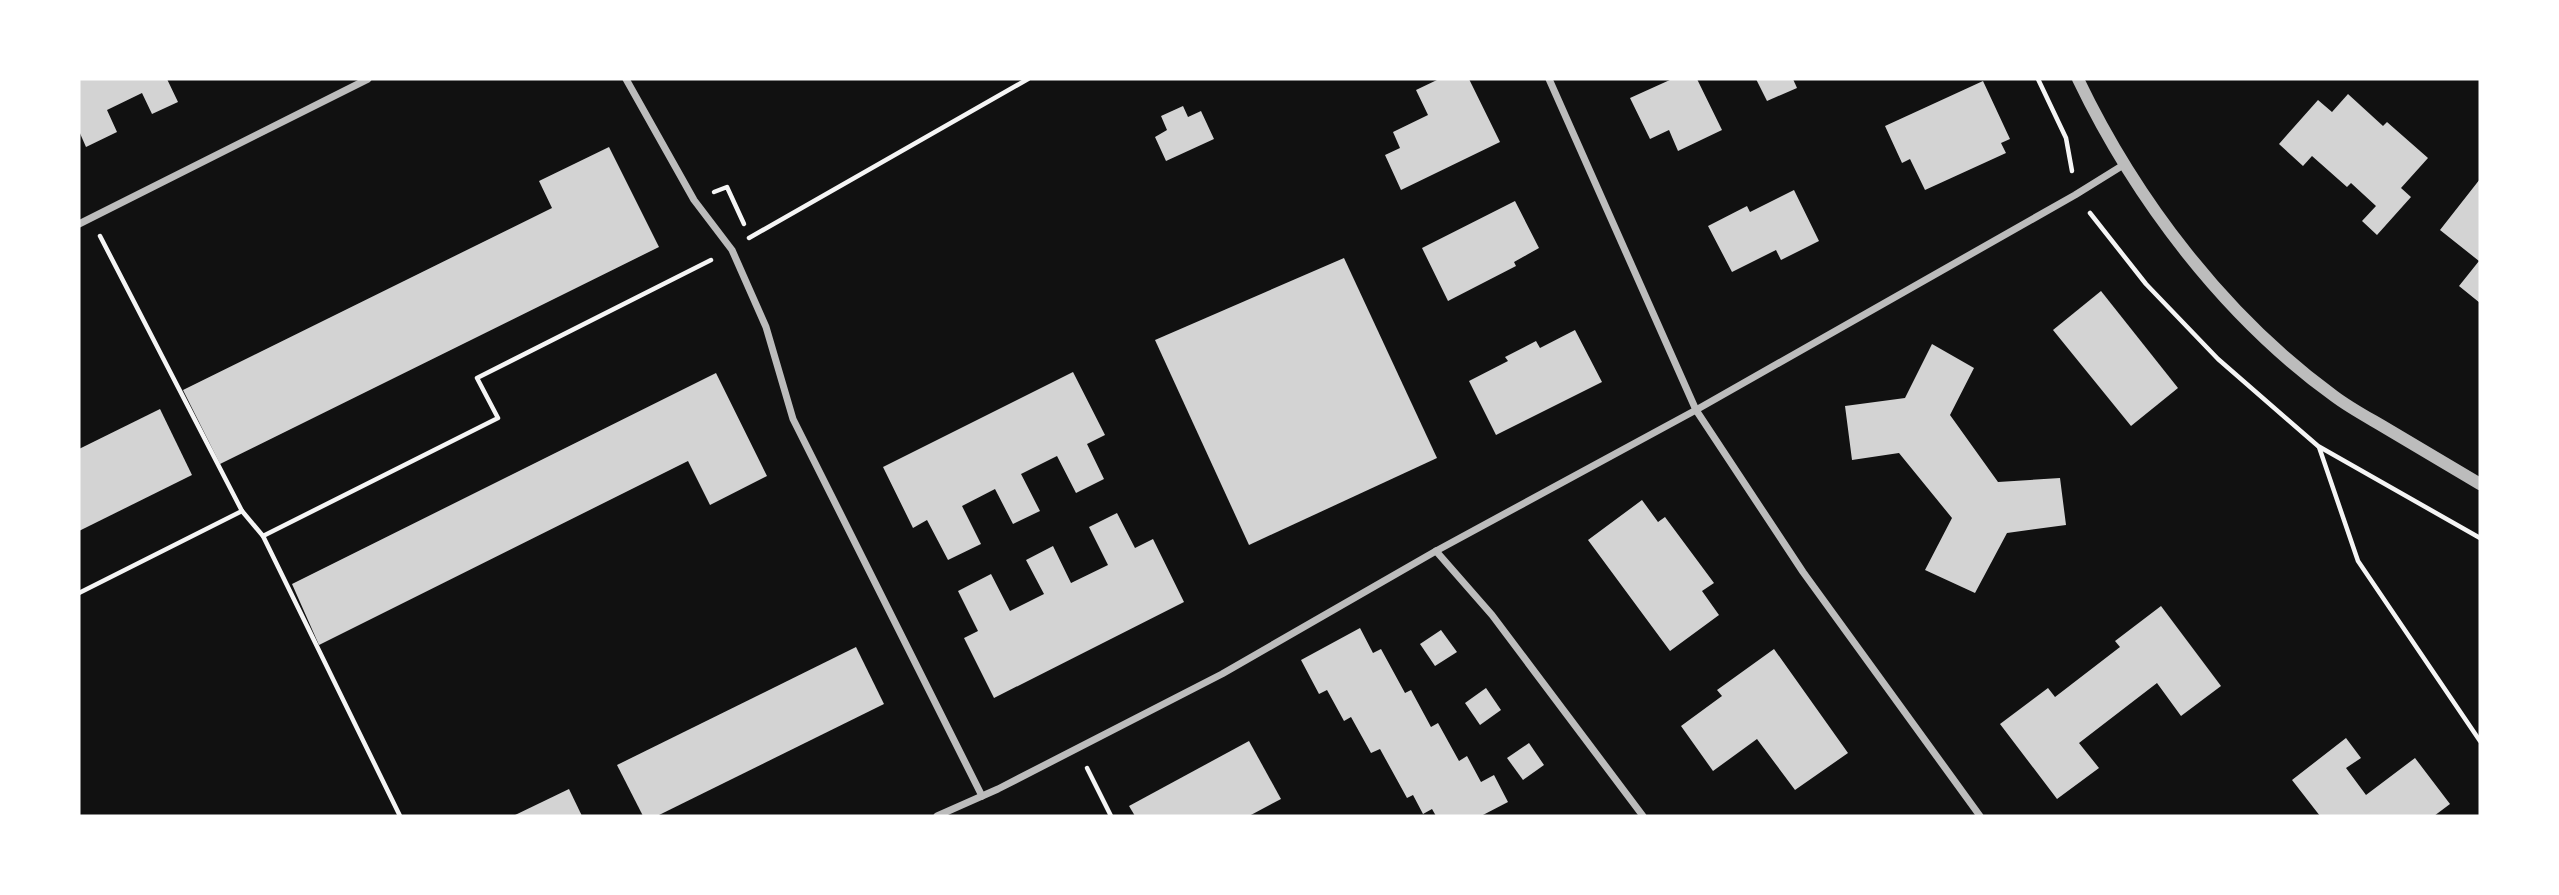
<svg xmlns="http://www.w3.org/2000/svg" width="2559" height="895" viewBox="0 0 2559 895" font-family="Jost,sans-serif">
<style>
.building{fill:#d3d3d3}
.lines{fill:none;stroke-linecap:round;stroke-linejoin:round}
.path{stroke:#f5f5f5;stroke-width:4.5}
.minor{stroke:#bcbcbc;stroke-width:7}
.tertiary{stroke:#bcbcbc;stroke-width:12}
</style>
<rect width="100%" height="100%" fill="#111"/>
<g class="building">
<path d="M79,79H167L178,102L152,114L142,93L107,110L117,132L86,147L79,131Z"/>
<path d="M1439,79H1469L1500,142L1401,190L1385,155L1400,148L1393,132L1428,115L1416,90Z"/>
<path d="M1672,79H1697L1722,130L1678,151L1669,130L1650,139L1630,98Z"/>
<path d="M1756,79H1793L1797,88L1767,101Z"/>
<path d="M1983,81L2010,139L2001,143L2006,153L1925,190L1910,159L1902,163L1885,126Z"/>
<path d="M2348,94L2383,126L2387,122L2428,158L2401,188L2411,197L2377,235L2362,221L2376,206L2351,183L2347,187L2312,156L2303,166L2279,144L2318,100L2332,112Z"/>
<path d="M1183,106L1188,117L1201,111L1214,139L1166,161L1155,137L1167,130L1161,116Z"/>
<path d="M609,147L659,247L220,464L183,390L552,208L539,181Z"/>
<path d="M2480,179V303L2459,286L2479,261L2440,230Z"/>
<path d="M1794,190L1819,241L1781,260L1776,250L1732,272L1708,226L1747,206L1750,212Z"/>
<path d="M1515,201L1539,248L1514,262L1516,266L1448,301L1422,248Z"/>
<path d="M1344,258L1437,458L1249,545L1155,340Z"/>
<path d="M2101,291L2178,388L2131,426L2053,330Z"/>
<path d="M1575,330L1602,382L1496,435L1469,381L1508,361L1505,357L1536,341L1540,348Z"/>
<path d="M1932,344L1974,368L1950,415L1998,482L2060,478L2066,525L2007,533L1975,593L1925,570L1952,518L1899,453L1852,460L1845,406L1905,398Z"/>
<path d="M1073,372L1105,435L1087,444L1104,479L1076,493L1057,456L1021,474L1040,511L1013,524L995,489L962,506L981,544L948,560L927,520L913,528L883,467Z"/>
<path d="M716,373L767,476L710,505L688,461L319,645L292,584Z"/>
<path d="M160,409L192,475L79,531V449Z"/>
<path d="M1642,500L1658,522L1665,517L1714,583L1702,591L1719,615L1670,651L1588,540Z"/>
<path d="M1117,513L1135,548L1153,539L1184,602L994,698L964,638L978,631L958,591L991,574L1010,611L1044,594L1026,560L1053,546L1071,583L1108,565L1089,527Z"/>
<path d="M2161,606L2221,686L2181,716L2157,683L2079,743L2099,768L2057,799L2000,724L2048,688L2055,697L2120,647L2115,641Z"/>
<path d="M1360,628L1373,653L1381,649L1405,693L1411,690L1431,727L1438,723L1459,761L1467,756L1481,782L1494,775L1508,802L1481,816H1436L1432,809L1423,814L1413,795L1407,798L1380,749L1371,753L1351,717L1344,721L1327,690L1319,694L1301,660Z"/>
<path d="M1441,630L1457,652L1435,666L1420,644Z"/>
<path d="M856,647L884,704L657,816H643L617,765Z"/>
<path d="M1774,649L1848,753L1795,790L1757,739L1713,771L1681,726L1722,696L1717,690Z"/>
<path d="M1486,688L1501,710L1480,725L1465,703Z"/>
<path d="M2346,738L2361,758L2346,768L2366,795L2415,758L2450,804L2434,816H2320L2292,780Z"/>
<path d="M1249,741L1281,799L1249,816H1135L1129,806Z"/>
<path d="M1529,743L1544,765L1523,780L1507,758Z"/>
<path d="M569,789L582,816H513Z"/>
</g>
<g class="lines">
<g class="path">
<path d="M2038,79L2066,138L2072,171"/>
<path d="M714,192L727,187L744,224"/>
<path d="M2090,213L2146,284L2218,359L2318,446L2480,538"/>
<path d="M100,236L242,511L263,536L400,816"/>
<path d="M749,238L1028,79"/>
<path d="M2319,447L2358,561L2480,741"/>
<path d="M263,536L498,418L477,378L711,260"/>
<path d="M79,593L242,511"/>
<path d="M1087,768L1111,816"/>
</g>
<g class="minor">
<path d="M626,79L694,200L732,250L766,327L793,419L982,796"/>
<path d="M1549,79L1696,410L1803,572L1980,816"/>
<path d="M79,224L368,79"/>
<path d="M1436,551L1492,615L1643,816"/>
<path d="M937,816L998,789L1222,674L1436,551L1696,410L2075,195L2125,164"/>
</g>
<path class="tertiary" d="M2078,79C2136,200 2225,317 2334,396C2350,408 2367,417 2384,427C2416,446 2448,465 2480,484"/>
</g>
<rect width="2559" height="895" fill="none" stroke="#ffffff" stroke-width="161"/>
</svg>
